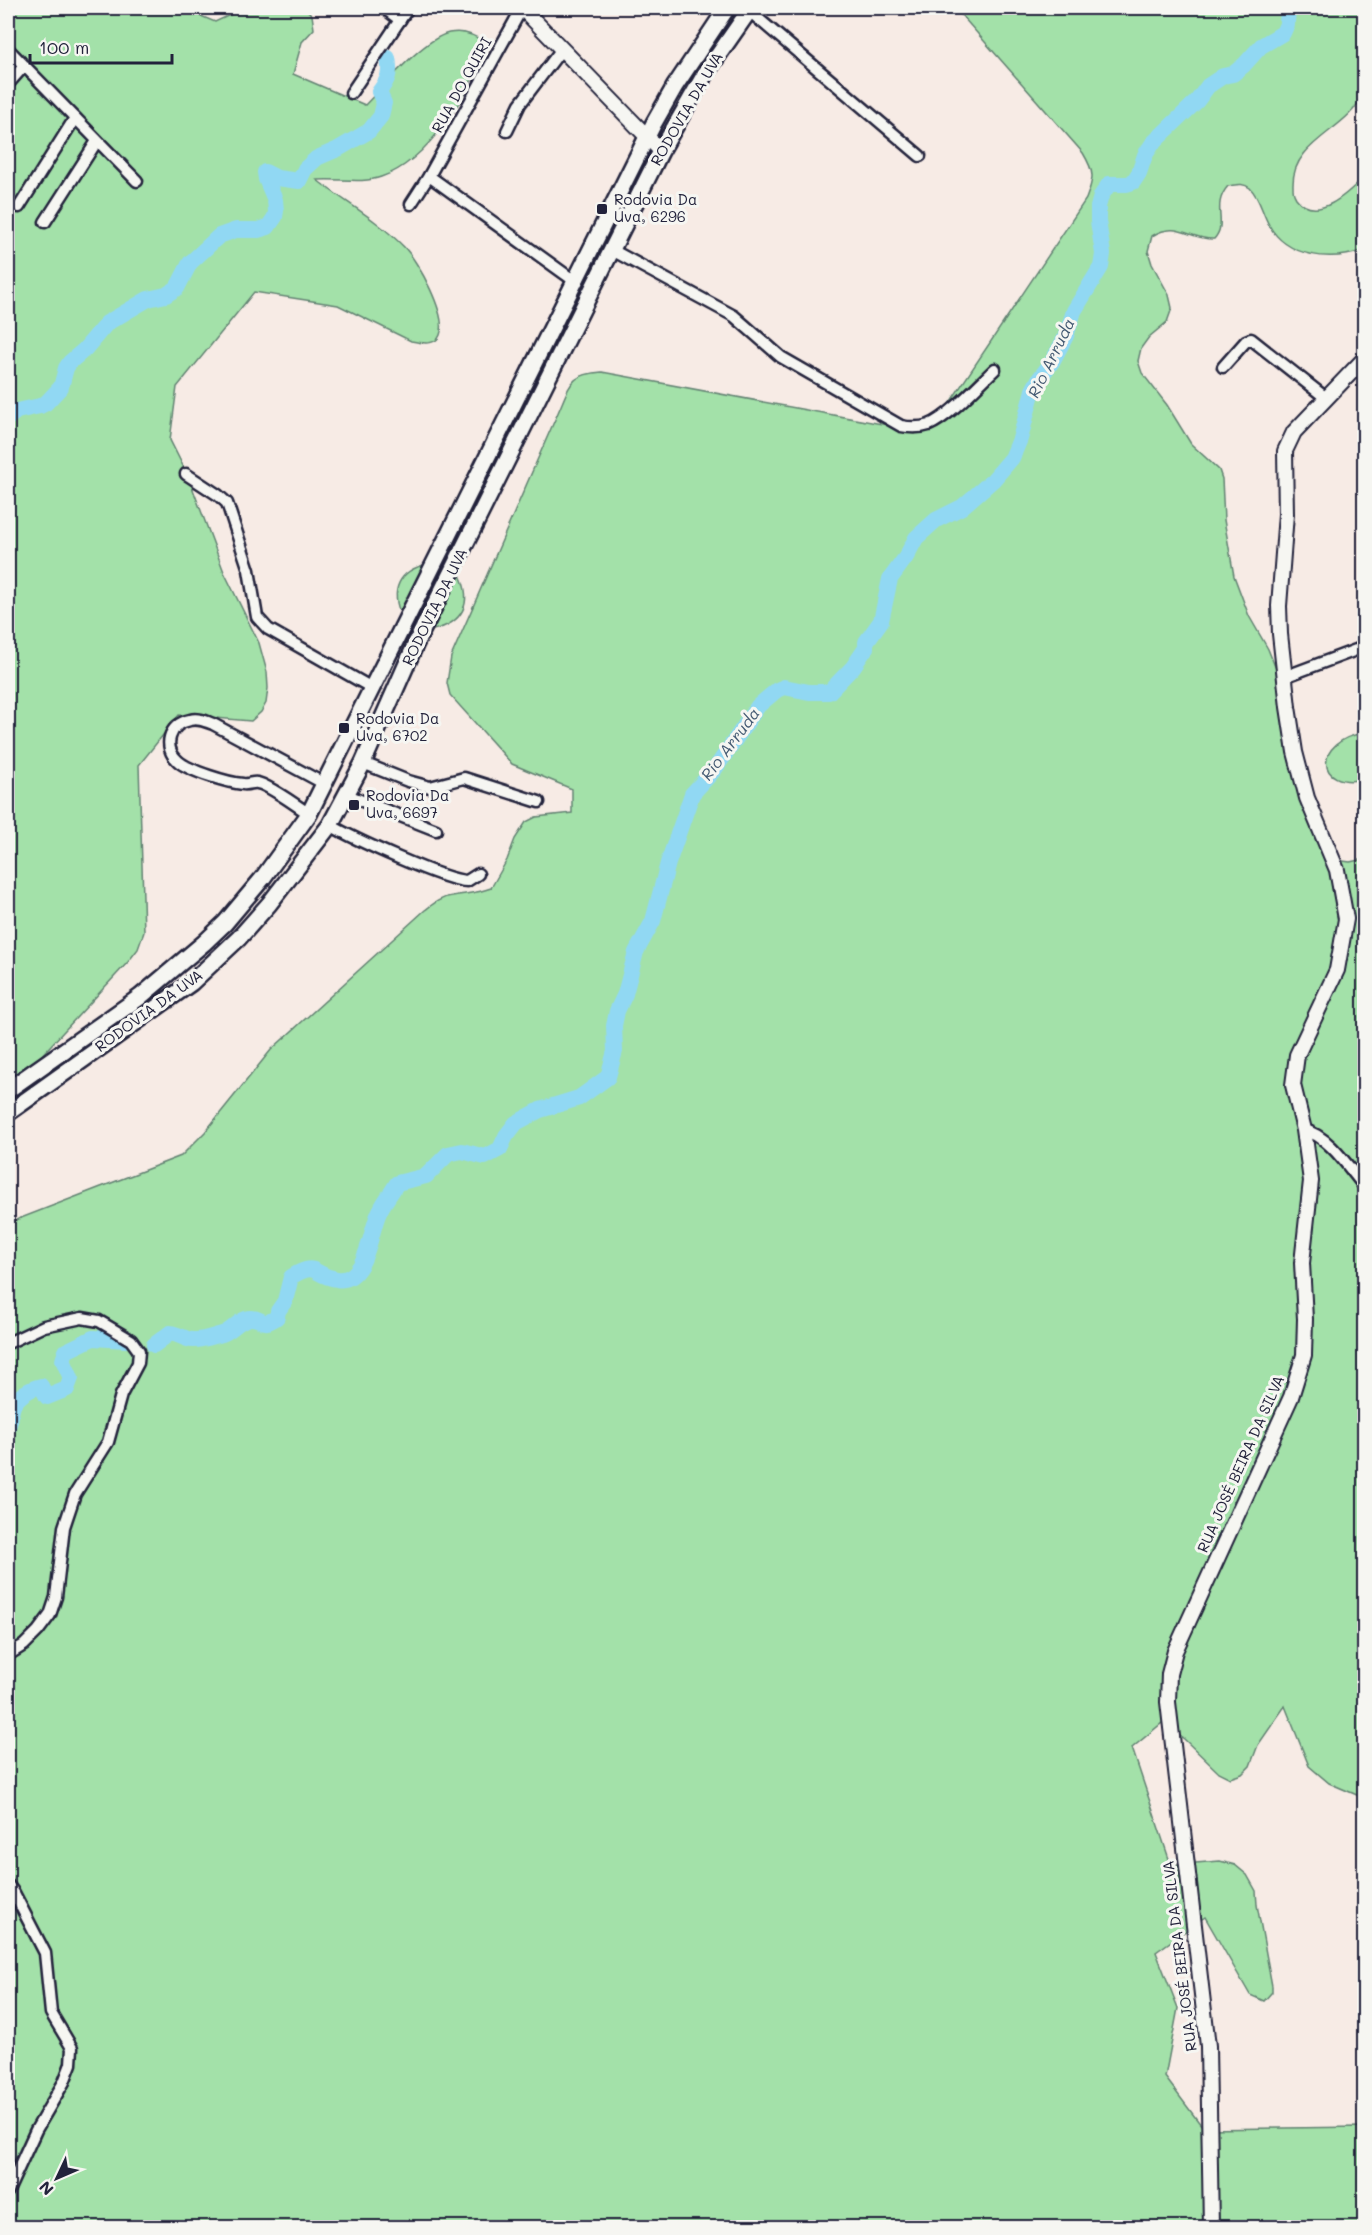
<svg xmlns="http://www.w3.org/2000/svg" width="1372" height="2235" viewBox="0 0 1372 2235" font-family="Mali,sans-serif">
<style>
.green{fill:#a3e1a9;stroke:#628272;stroke-width:1.5}
.lines{fill:none;stroke-linecap:round;stroke-linejoin:round}
.river{stroke:#91d8f3;stroke-width:16}
.street-casing{stroke:#22223b;stroke-width:15}
.secondary-casing{stroke:#22223b;stroke-width:18}
.primary-casing{stroke:#22223b;stroke-width:20}
.street{stroke:#f6f6f2;stroke-width:10}
.secondary{stroke:#f6f6f2;stroke-width:14}
.primary{stroke:#f6f6f2;stroke-width:15}
.poi-dot{fill:#22223b;stroke:#f6f6f2;stroke-width:2}
.labels{text-anchor:middle;stroke-width:6;stroke-linejoin:round;paint-order:stroke}
.street-label{font-size:15px;fill:#22223b;stroke:#f6f6f2}
.poi-label{font-size:15px;fill:#22223b;stroke:#f6f6f2;text-anchor:start}
.water-label{font-size:16px;font-style:italic;fill:#435972;stroke:#f6f6f2}
</style>
<rect width="100%" height="100%" fill="#f7ebe5"/>
<filter id="ink" filterUnits="userSpaceOnUse"><feTurbulence type="fractalNoise" baseFrequency=".0167" numOctaves="2"/><feDisplacementMap in="SourceGraphic" scale="12" xChannelSelector="R" yChannelSelector="G"/><feConvolveMatrix kernelMatrix="1 2 1 2 8 2 1 2 1" color-interpolation-filters="sRGB"/></filter>
<g filter="url(#ink)">
<g class="green">
<path d="M8,8H182L215,22L245,8H305L312,15L314,29L302,42L293,74L365,105C384,86 423,39 449,33C464,30 476,35 487,44C473,88 428,162 381,177C362,184 337,178 317,180C346,203 378,220 404,247C418,261 448,316 440,335C436,346 421,343 411,341L338,305L254,292L177,387L170,440L188,476L224,572L259,643L267,672L268,688L266,703L261,712L251,721L179,715L139,765L144,932L138,949L128,962L39,1058L21,1076L8,1083Z"/>
<path d="M955,8H1364C1364,25 1368,82 1363,94C1349,130 1292,141 1293,185C1293,191 1293,193 1296,198C1316,225 1349,192 1364,177V250C1332,262 1287,258 1269,225C1262,213 1260,198 1250,188C1243,182 1236,185 1228,186C1210,207 1229,222 1214,239C1189,240 1178,220 1152,236L1148,251L1152,264L1169,295L1172,308L1167,322L1149,337L1141,348L1138,361L1142,373L1167,405L1191,444L1219,470L1222,479L1224,520L1234,576L1249,616L1268,649L1278,674L1298,776L1336,860L1350,862L1364,859V1798L1329,1783L1309,1766L1285,1706L1258,1745L1250,1766L1242,1774L1230,1778L1218,1772L1184,1739L1162,1723L1132,1748L1171,1865L1220,1861L1235,1865L1247,1875L1256,1891L1257,1905L1272,1986V1992L1264,2001L1250,1995L1205,1917L1156,1952L1178,2008L1165,2077L1204,2129L1364,2127V2227H8V1223L181,1156L205,1132L271,1050L425,910C433,904 441,897 452,896C467,893 475,894 491,888L507,860L515,839L526,822L536,817L572,813V789L512,764L450,695L447,683L451,657L560,408C571,382 572,374 602,372L909,429L941,416L1086,199C1094,178 1095,173 1083,153Z"/>
<path d="M428,564L402,617C389,590 399,570 428,564Z"/>
<path d="M460,575C473,603 463,623 433,630Z"/>
<path d="M1364,733V779C1315,790 1313,741 1364,733Z"/>
</g>
<g class="lines">
<g class="river">
<path d="M8,418L17,411L40,406L46,403L61,387L66,368L70,362L85,349L107,323L148,299L166,295L177,288L190,263L219,236L236,230H258L268,227L275,217L276,211L275,200L266,179L265,172L277,178L299,181L305,169L317,158L338,149L369,131L381,116L384,103L379,92C388,80 391,73 388,58"/>
<path d="M154,1345L170,1333C179,1334 186,1340 193,1340C201,1341 214,1336 222,1334C232,1331 240,1318 251,1318C264,1318 262,1328 277,1317L278,1311L285,1301L291,1277C319,1260 312,1276 337,1279C365,1284 370,1234 378,1215C382,1204 391,1194 397,1183L426,1176L448,1154L462,1151L485,1157L500,1149L506,1136L516,1123L540,1110L579,1098L608,1077L615,1051L614,1026L617,1011L625,994L636,952L653,921L668,863L692,794L715,769L758,706L777,690L784,687L809,692H829L853,667L866,648V642L881,621L890,579L906,557L916,538L936,520L962,507L993,480L1012,458L1020,439L1033,390L1039,379L1052,362L1066,336L1074,311L1101,267L1103,254L1098,221V207L1101,196L1109,184H1127L1133,182L1139,173L1145,155L1153,143L1197,101L1208,86L1223,76L1233,74L1244,65L1261,46L1283,33L1287,24L1288,8"/>
<path d="M8,1426C12,1419 10,1414 13,1406C17,1396 31,1388 41,1386L47,1397L67,1389L71,1378L63,1360L66,1351L93,1338L126,1340"/>
</g>
<g class="street-casing">
<g id="street">
<path d="M384,8L400,20"/>
<path d="M748,10L920,156"/>
<path d="M8,49L137,181"/>
<path d="M8,84L24,66"/>
<path d="M351,93L408,8"/>
<path d="M507,131L520,104L561,50"/>
<path d="M429,176L576,282"/>
<path d="M411,204L429,176L522,8"/>
<path d="M19,207L75,118"/>
<path d="M45,222L97,141"/>
<path d="M612,250L734,316L781,357L901,426C911,428 920,428 929,425C949,417 979,384 995,369"/>
<path d="M1223,367L1246,341L1251,339L1326,398"/>
<path d="M186,474L218,495L227,503L249,570L257,617L268,629L372,688"/>
<path d="M1284,677L1364,647"/>
<path d="M363,763L408,781L430,787L464,778L539,802"/>
<path d="M347,795L436,830"/>
<path d="M309,814C299,807 267,784 257,783C253,782 248,785 243,784C229,783 189,771 178,761C162,747 169,724 190,720C198,718 205,721 213,724L323,783"/>
<path d="M330,825C352,838 445,881 467,881L478,874"/>
<path d="M1304,1130C1328,1135 1349,1168 1364,1186"/>
<path d="M8,1343L44,1326L82,1318L99,1321L131,1340L139,1351L138,1363L121,1395L108,1442L75,1494L64,1527L56,1597L50,1615L38,1631L24,1645L8,1655"/>
<path d="M8,1885L14,1893L45,1953L51,2013L72,2048L71,2064L64,2082L36,2130L8,2191"/>
</g>
</g>
<g class="secondary-casing">
<g id="secondary">
<path d="M522,8L661,151"/>
<path d="M1211,2228L1208,2046L1168,1702L1169,1674L1175,1651L1291,1397L1304,1355L1305,1319L1302,1263L1311,1181L1304,1130L1293,1085L1297,1055L1337,970L1346,919L1337,870L1307,798L1295,752L1288,707L1280,634L1279,606L1286,514L1285,451L1294,432L1364,359"/>
</g>
</g>
<g class="primary-casing">
<g id="primary">
<path d="M8,1090L140,997L204,943L225,923L262,879L309,814L654,123L675,86L727,8"/>
<path d="M8,1113L191,983L239,938L269,904L330,825L363,763L416,643L661,151L705,74L751,8"/>
</g>
</g>
<use href="#street" class="street"/>
<use href="#secondary" class="secondary"/>
<use href="#primary" class="primary"/>
</g>
</g>
<g class="poi-dot">
<rect x="596" y="203" width="12" height="12" rx="3"/>
<rect x="338" y="722" width="12" height="12" rx="3"/>
<rect x="348" y="799" width="12" height="12" rx="3"/>
</g>
<g class="labels">
<g class="street-label">
<text transform="translate(462 85) rotate(-61)" y="5">RUA DO QUIRI</text>
<text transform="translate(687 109) rotate(-60)" y="5">RODOVIA DA UVA</text>
<text transform="translate(435 607) rotate(-64)" y="5">RODOVIA DA UVA</text>
<text transform="translate(149 1011) rotate(-36)" y="5">RODOVIA DA UVA</text>
<text transform="translate(1241 1464) rotate(-66)" y="5">RUA JOSÉ BEIRA DA SILVA</text>
<text transform="translate(1180 1956) rotate(-97)" y="5">RUA JOSÉ BEIRA DA SILVA</text>
</g>
<g class="poi-label">
<text x="614" y="205">Rodovia Da<tspan x="614" dy="17">Uva, 6296</tspan></text>
<text x="356" y="724">Rodovia Da<tspan x="356" dy="17">Uva, 6702</tspan></text>
<text x="366" y="801">Rodovia Da<tspan x="366" dy="17">Uva, 6697</tspan></text>
</g>
<g class="water-label">
<text transform="translate(1051 358) rotate(-64)" y="6">Rio Arruda</text>
<text transform="translate(730 744) rotate(-53)" y="6">Rio Arruda</text>
</g>
</g>
<rect width="1372" height="2235" fill="none" stroke="#f6f6f2" stroke-width="30"/>
<rect x="15" y="15" width="1342" height="2205" fill="none" stroke="#22223b" stroke-width="2" filter="url(#ink)"/>
<g transform="translate(57 2178) rotate(226)" stroke="#f6f6f2" stroke-width="4.5" paint-order="stroke">
<path d="M0-4.5L10 22L0 15L-10 22Z" fill="#22223b"/>
<text y="-9" font-size="16" font-weight="bold" text-anchor="middle" fill="#22223b">N</text>
</g>
<path d="M30 54v9h142v-9" fill="none" stroke="#22223b" stroke-width="3"/>
<text x="39" y="54" font-size="18" fill="#22223b" stroke="#f6f6f2" stroke-width="4.5" paint-order="stroke">100 m</text>
</svg>
